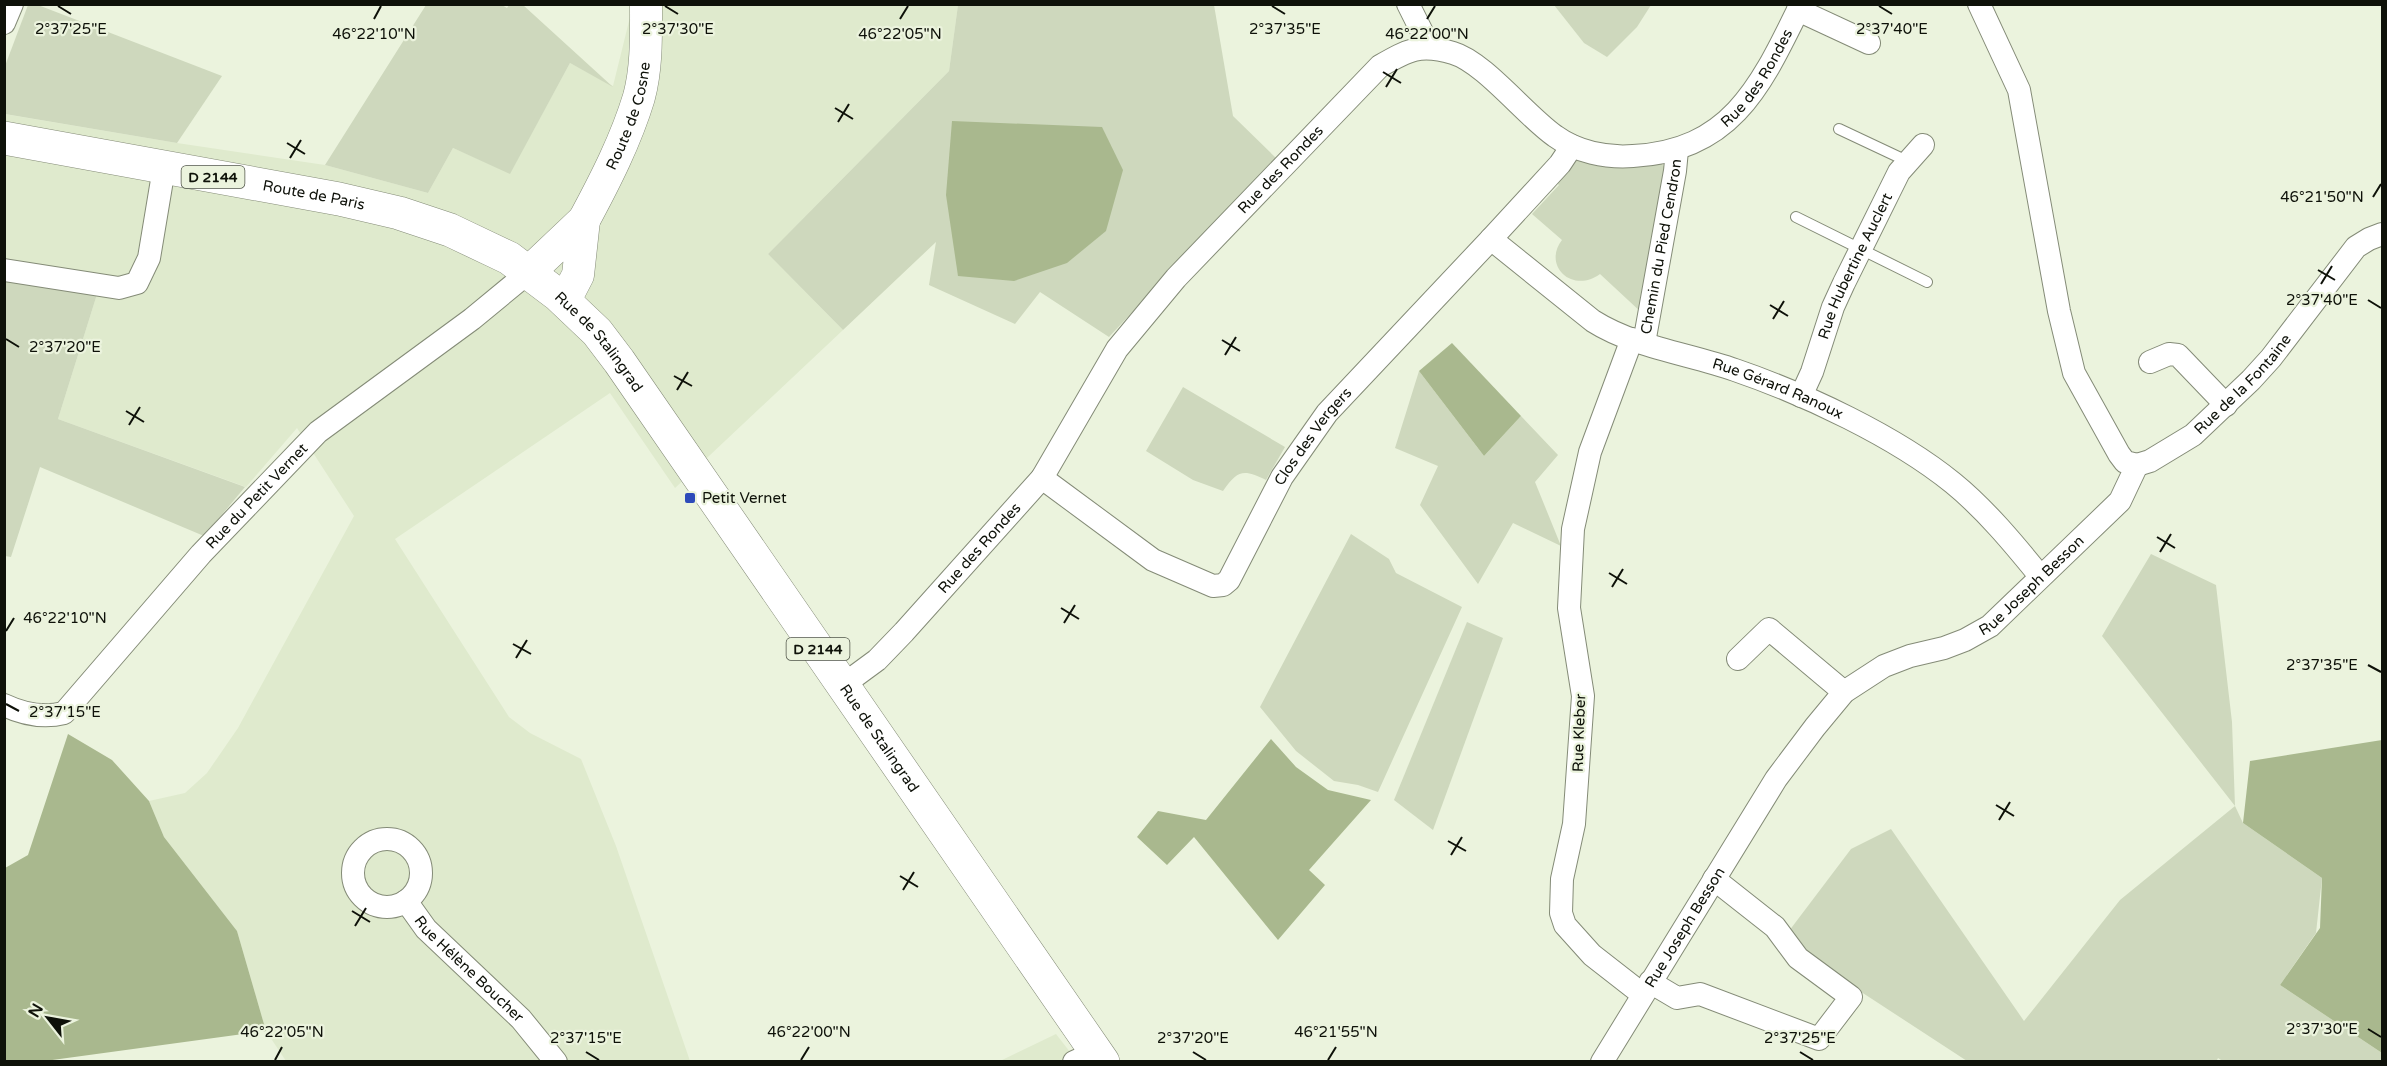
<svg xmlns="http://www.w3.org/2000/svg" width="2387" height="1066" viewBox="0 0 2387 1066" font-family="'Varela Round',sans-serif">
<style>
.built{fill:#dfeacd}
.green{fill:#ced8bd}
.forest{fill:#a9b88e}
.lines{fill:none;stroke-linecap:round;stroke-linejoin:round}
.service-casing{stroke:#848b77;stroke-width:12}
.minor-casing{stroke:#848b77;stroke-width:24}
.secondary-casing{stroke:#848b77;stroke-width:33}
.primary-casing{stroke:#848b77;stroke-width:34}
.service{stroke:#fff;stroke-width:10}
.minor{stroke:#fff;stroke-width:22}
.secondary{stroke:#fff;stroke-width:32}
.primary{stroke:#fff;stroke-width:33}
.ticks{fill:none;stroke:#0e1109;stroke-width:2}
.poi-dot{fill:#2d4aba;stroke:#ebf3dd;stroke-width:2}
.labels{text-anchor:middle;stroke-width:4.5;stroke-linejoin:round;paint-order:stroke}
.shield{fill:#ebf3dd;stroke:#505549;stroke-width:1.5}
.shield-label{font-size:14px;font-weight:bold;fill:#0e1109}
.street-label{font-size:15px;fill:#0e1109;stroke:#ebf3dd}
.poi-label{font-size:15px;fill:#0e1109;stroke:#ebf3dd;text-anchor:start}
.ticks-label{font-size:15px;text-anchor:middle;fill:#0e1109;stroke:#ebf3dd;stroke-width:4.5;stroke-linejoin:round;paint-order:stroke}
</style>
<rect width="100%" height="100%" fill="#ebf3dd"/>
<g class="built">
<path d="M633,5H958L949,71L768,254L843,330L675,488L610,393L395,539L509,717L530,733L581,759L616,846L690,1061H286L266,1031L237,931L164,837L149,801L185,793L207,773L238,728L354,516L297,428L246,487L58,419L98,291L5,275L4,114L177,143L325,165L428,193L453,148L510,173L570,63L613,86Z"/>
<path d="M1056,1034L1077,1061L998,1062Z"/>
</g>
<g class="green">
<path d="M500,4L507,8L509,5H523L613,87L570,63L510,174L453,148L428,193L325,165L426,5Z"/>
<path d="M28,5H38L222,76L177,143L5,114V66Z"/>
<path d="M958,5H1214L1233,116L1276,158L1109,337L1040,292L1015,324L929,285L936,242L843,330L768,254L949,71Z"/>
<path d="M1554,5H1651L1637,27L1607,57L1584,43Z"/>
<path d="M1579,158L1659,162L1669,170L1642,313L1600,274C1573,294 1542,266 1562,240L1532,214L1559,185L1553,179L1569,163Z"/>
<path d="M4,275L98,291L58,419L245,487L204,536L40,467L11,557L5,556Z"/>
<path d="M1419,371L1484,456L1521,416L1558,455L1535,482L1561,546L1513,523L1478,584L1420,505L1438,466L1395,448Z"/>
<path d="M1183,387L1285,447L1266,480C1243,469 1238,470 1223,491L1193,480L1146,451Z"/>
<path d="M1351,534L1389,559L1396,573L1462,607L1378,792L1358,785L1334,781L1296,751L1260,707Z"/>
<path d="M2151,554L2216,585L2232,722L2235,806L2243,823L2322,878L2316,933L2280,985L2382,1053V1061L2224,1062L2218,1058L2216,1062L1967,1061L1800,952L1789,931L1851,849L1891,829L2024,1021L2120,900L2235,806L2102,636Z"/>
<path d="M1467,622L1503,638L1433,830L1394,800Z"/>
</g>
<g class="forest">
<path d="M952,121L1102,127L1123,170L1106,231L1067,263L1014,281L958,276L946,195Z"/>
<path d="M1452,343L1521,416L1484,456L1419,371Z"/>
<path d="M68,734L112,760L149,801L164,837L237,931L266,1031L45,1061H7L5,1059V868L28,855Z"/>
<path d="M1271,739L1296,767L1328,790L1371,800L1309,870L1325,885L1278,940L1194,837L1167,865L1137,837L1158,811L1206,820Z"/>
<path d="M2382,740V1053L2280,985L2320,928L2322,878L2243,823L2250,761Z"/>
</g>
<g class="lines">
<g class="service-casing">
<g id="service">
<path d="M1839,129L1907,161"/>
<path d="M1796,217L1927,282"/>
</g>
</g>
<g class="minor-casing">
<g id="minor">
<path d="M1408,4L1430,48"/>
<path d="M1798,10L1869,43"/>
<path d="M4,23L12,4"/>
<path id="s1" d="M1491,239L1593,321C1634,347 1689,354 1735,370C1805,394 1895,436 1953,483C1985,509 2014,544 2040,576"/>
<path d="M4,270L119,288L137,283L149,258L164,168"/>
<path d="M1632,339L1590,452L1573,529L1569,608L1583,696L1574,824L1562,879L1561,913L1565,925L1592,955L1642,994"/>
<path id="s2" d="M1644,343L1675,171L1677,150"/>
<path d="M2150,362L2169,354L2178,355L2226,405"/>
<path id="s3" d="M1801,396L1812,372L1833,307L1844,283L1899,172L1923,145"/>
<path id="s4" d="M2137,465L2150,461L2193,435L2251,380L2271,358L2356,247L2369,239L2382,234"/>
<path id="s5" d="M1042,478L1153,560L1213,586L1223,585L1229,580L1282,477L1327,413L1491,239L1560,164L1572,146"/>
<path d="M1738,659L1769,629L1844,692"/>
<path id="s6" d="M843,685L877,660L904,632L1042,478L1117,349L1176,278L1380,66C1408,50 1420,43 1453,53C1484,62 1526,116 1555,136C1577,152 1606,158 1633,156C1733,151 1762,83 1801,4"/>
<path id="s7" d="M4,705C23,714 44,718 64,713L201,554L318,432L472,319L529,272"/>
<circle cx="387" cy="873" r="34"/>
<path id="s8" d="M406,901L426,929L521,1019L556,1062"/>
<path d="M1650,982L1677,998L1700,994L1819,1039L1851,997L1798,958L1775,927L1714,879"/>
<path d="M1074,1062L1096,1052"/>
<path id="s9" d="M1602,1062L1776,779L1815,727L1844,692L1884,666L1910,656L1944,648L1965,640L1990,626L2120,501L2137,465L2125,462L2119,454L2074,373L2059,311L2019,90L1979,4"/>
</g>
</g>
<g class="secondary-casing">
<g id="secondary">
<path id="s10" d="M584,220C605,181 626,140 639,97C647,67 646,35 646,4"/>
<path d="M529,272L584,220L578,275L565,300"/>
</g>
</g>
<g class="primary-casing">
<g id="primary">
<path id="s11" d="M4,138L339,199L399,213L450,230L509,258L558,295L597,332L619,361L1103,1062"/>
</g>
</g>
<use href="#service" class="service"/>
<use href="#minor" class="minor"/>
<use href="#secondary" class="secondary"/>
<use href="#primary" class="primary"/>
</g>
<path class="ticks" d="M58,6L71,14M665,6L678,14M1272,6L1285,14M1879,6L1892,14M374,19L381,6M900,19L908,6M1427,19L1435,6M1383,72L1401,83M1386,87L1397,69M835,108L853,119M838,122L849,104M287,143L305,154M290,158L301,140M2373,197L2381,184M2318,270L2335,280M2321,284L2332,266M2368,300L2381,308M1770,305L1788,316M1773,319L1784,301M6,339L19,347M1222,340L1240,351M1225,355L1236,337M674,376L692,386M677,390L688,372M126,411L144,422M129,425L140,407M2157,537L2175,548M2160,552L2171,534M1609,573L1627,584M1612,587L1623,569M1061,608L1079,619M1064,623L1075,605M6,631L14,618M513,644L531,654M516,658L527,640M2368,665L2381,672M6,704L19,711M1996,805L2014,816M1999,820L2010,802M1448,841L1466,851M1451,855L1462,837M900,876L918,887M903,890L914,872M352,911L370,922M355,926L366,908M2368,1029L2381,1037M586,1052L599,1060M1193,1052L1206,1060M1800,1052L1813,1060M275,1060L282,1047M801,1060L809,1047M1328,1060L1336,1047"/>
<rect class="poi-dot" x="684" y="492" width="12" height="12" rx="3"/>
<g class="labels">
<g class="shield">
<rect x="181.5" y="166" width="63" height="22" rx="4.5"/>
<rect x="786.5" y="638" width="63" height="22" rx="4.5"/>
</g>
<g class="shield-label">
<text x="213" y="182">D 2144</text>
<text x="818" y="654">D 2144</text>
</g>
<g class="street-label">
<text dy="5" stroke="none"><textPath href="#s6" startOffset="1270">Rue des Rondes</textPath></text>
<text dy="5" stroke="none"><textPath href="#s10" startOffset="114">Route de Cosne</textPath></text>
<text dy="5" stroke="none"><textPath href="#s6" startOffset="680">Rue des Rondes</textPath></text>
<text dy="5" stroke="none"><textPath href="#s11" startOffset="315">Route de Paris</textPath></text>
<text dy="5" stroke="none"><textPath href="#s2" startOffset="98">Chemin du Pied Cendron</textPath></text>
<text dy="5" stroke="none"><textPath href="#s3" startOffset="141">Rue Hubertine Auclert</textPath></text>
<text dy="5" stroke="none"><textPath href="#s11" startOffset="645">Rue de Stalingrad</textPath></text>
<text dy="5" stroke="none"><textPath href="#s4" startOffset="135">Rue de la Fontaine</textPath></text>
<text dy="5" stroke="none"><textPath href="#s1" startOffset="328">Rue Gérard Ranoux</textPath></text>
<text dy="5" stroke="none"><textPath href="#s5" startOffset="388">Clos des Vergers</textPath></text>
<text dy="5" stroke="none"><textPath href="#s7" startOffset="352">Rue du Petit Vernet</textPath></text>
<text dy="5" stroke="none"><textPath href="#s6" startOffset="194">Rue des Rondes</textPath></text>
<text dy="5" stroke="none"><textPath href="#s9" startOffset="662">Rue Joseph Besson</textPath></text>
<text transform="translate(1579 733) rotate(-88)" y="5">Rue Kleber</text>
<text dy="5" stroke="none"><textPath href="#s11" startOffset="1131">Rue de Stalingrad</textPath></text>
<text dy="5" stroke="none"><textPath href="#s9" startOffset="158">Rue Joseph Besson</textPath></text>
<text dy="5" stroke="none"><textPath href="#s8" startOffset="93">Rue Hélène Boucher</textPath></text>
</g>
<g class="poi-label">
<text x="702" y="503">Petit Vernet</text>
</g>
</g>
<g class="ticks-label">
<text x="71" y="34">2°37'25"E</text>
<text x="678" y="34">2°37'30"E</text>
<text x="1285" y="34">2°37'35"E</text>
<text x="1892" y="34">2°37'40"E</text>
<text x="374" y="39">46°22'10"N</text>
<text x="900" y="39">46°22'05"N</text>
<text x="1427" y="39">46°22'00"N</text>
<text x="2322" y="202">46°21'50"N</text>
<text x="2322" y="305">2°37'40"E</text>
<text x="65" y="352">2°37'20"E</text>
<text x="65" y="623">46°22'10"N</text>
<text x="2322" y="670">2°37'35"E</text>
<text x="65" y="717">2°37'15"E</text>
<text x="2322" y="1034">2°37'30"E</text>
<text x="282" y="1037">46°22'05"N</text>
<text x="809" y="1037">46°22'00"N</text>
<text x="1336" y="1037">46°21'55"N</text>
<text x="586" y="1043">2°37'15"E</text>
<text x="1193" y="1043">2°37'20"E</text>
<text x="1800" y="1043">2°37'25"E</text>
</g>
<rect width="2387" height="1066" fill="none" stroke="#0e1109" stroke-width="12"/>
<g transform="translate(48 1018) rotate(301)" stroke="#ebf3dd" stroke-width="4.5" paint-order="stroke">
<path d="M0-4.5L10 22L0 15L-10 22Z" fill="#0e1109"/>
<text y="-9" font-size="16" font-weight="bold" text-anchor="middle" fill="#0e1109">N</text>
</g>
</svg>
